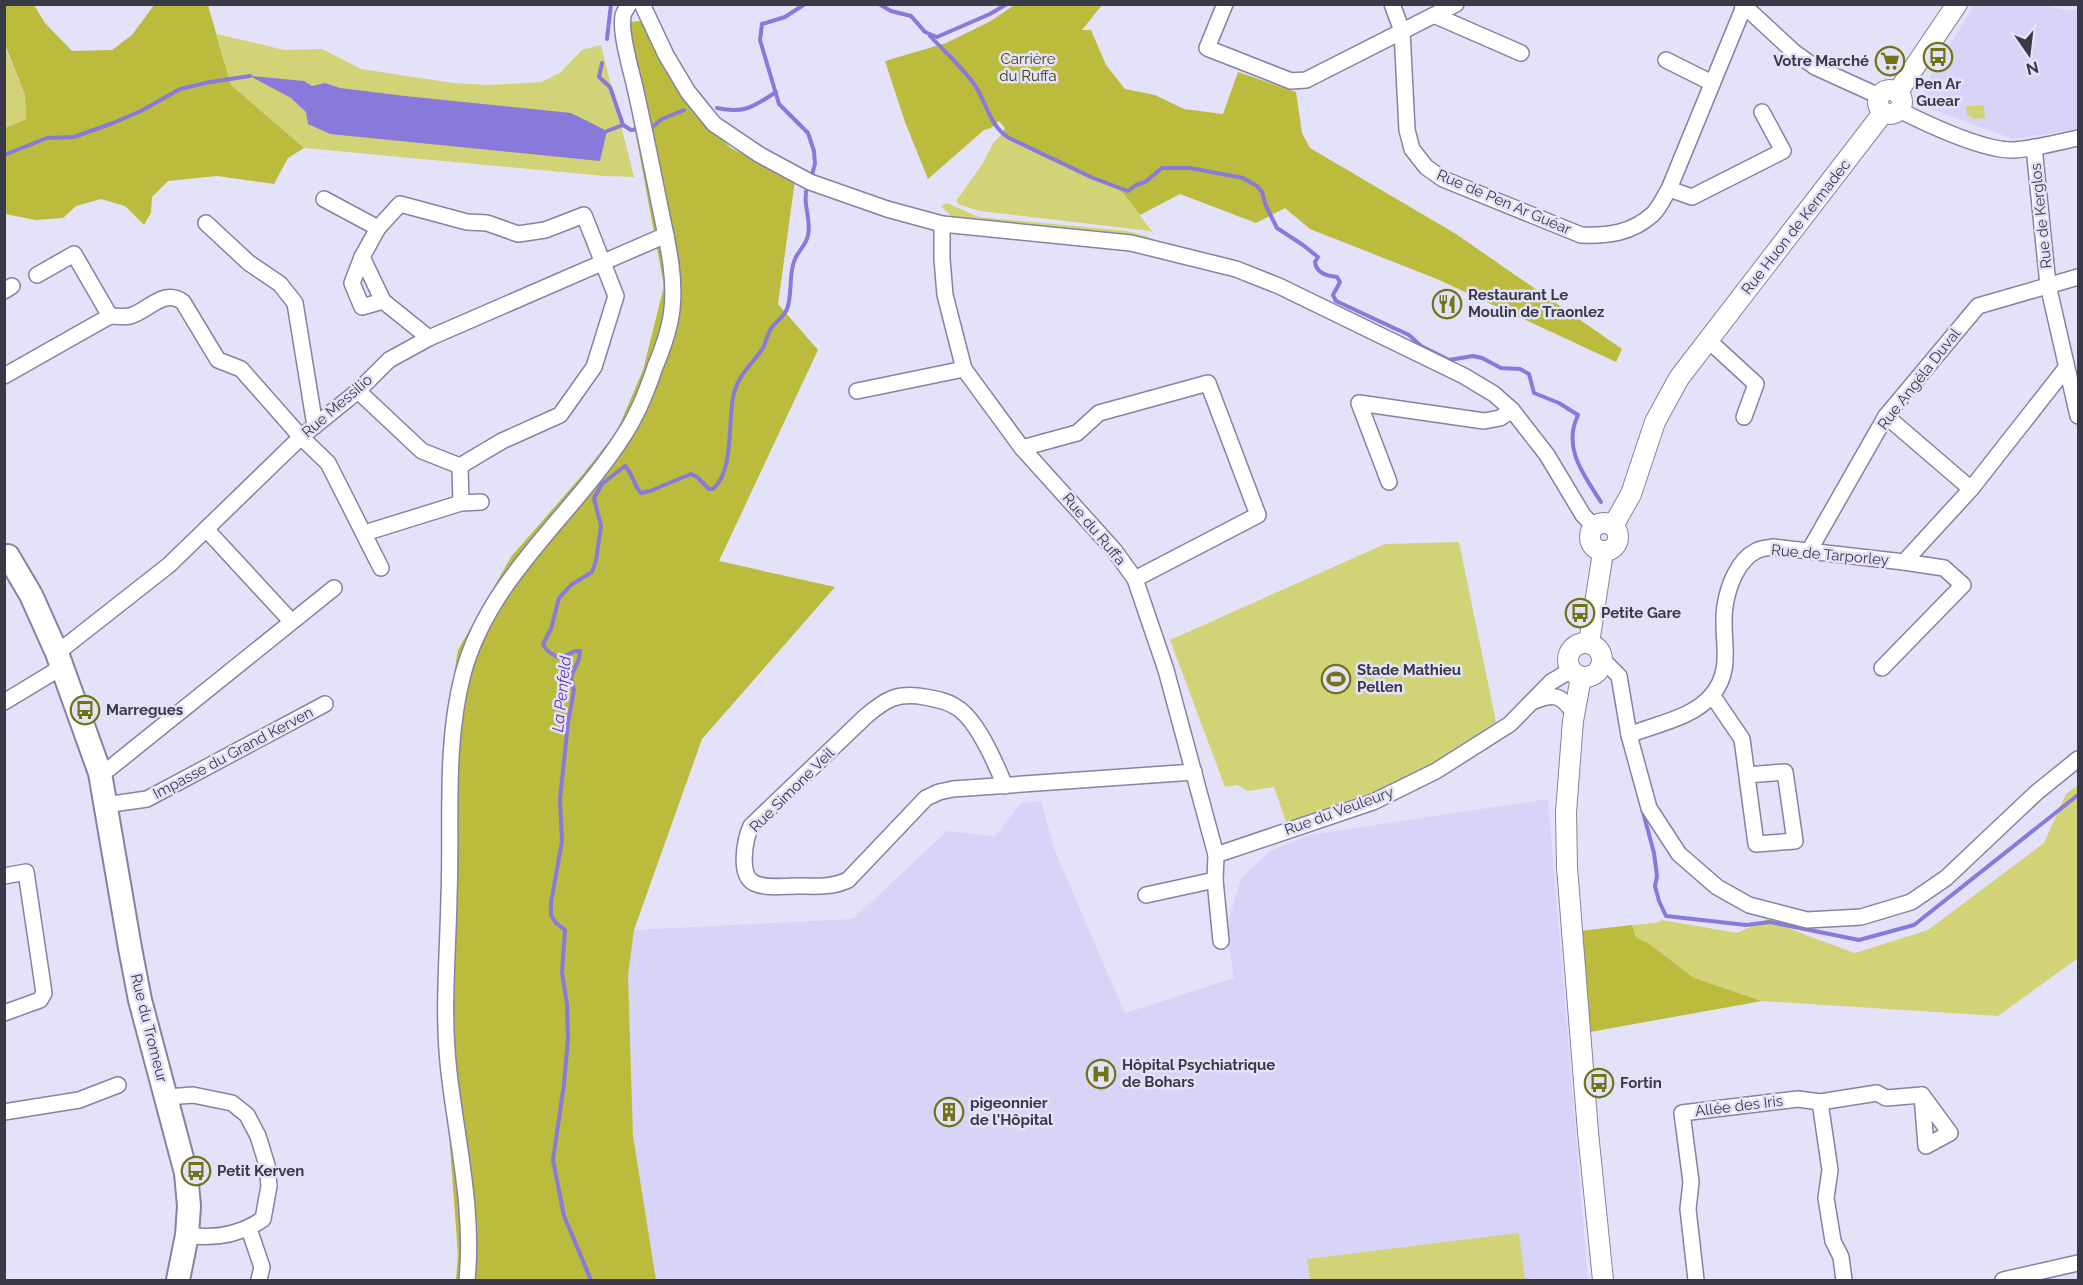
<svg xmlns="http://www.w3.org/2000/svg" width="2083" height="1285" viewBox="0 0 2083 1285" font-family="Raleway,sans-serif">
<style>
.built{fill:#d7d4f8}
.green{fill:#d2d376}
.forest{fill:#bbbb3e}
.water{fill:#8979db}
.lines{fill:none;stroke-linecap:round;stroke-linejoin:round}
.stream{stroke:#8979db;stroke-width:4}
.minor-casing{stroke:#8582a4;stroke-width:18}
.tertiary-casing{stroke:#8582a4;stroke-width:22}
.secondary-casing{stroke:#8582a4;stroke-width:26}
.minor{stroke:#fff;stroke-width:15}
.tertiary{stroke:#fff;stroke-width:20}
.secondary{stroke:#fff;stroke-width:22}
.labels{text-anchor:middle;stroke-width:5;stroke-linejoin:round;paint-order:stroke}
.park-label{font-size:15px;fill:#434311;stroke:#e4e2f9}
.poi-label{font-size:15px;font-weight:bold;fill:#3a3947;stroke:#e4e2f9;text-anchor:start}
.street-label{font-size:15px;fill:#3a3947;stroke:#e4e2f9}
.water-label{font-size:16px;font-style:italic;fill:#5638ab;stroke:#e4e2f9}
</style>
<rect width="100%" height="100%" fill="#e4e2f9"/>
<g class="built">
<path d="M1974,5H2041L2067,10H2076L2078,12V129L2013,139L1929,108L1924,87Z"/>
<path d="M1548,799L1588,1280H656L633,1136L628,975L634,930L853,919L947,831L995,836L1021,803L1041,801L1055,851L1125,1013L1234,978L1226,929L1241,878L1270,851L1309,835Z"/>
</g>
<g class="green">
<path d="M217,34L284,50L322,49L361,69L453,83L490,85L541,82L560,73L582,50L601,45L634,177L605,176L304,148L231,85Z"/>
<path d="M4,45L25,95L26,119L5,128Z"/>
<path d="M1984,105L1985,118L1975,119L1967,115L1966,106Z"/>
<path d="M1002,134L1039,155L1122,192L1154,234L1150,231L980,211L960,205L956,201L983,163L993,143Z"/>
<path d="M947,203L979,217L1127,231L1149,237L1151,242L954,219L941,206Z"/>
<path d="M1459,542L1496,722L1415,776L1353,804L1286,822L1274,787L1248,791L1237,785L1225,787L1170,640L1385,544Z"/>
<path d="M2078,785V958L1998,1016L1762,1001L1694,978L1648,943L1636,937L1632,925L1656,923L1662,920L1737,933L1767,919L1811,937L1855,953L1928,930L2044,843L2066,794Z"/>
<path d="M1519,1233L1525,1280H1310L1307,1259Z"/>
</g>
<g class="forest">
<path d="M5,4L34,5L45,23L72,51L112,50L132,35L154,5H208L231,85L304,148L288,158L274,184L217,176L168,181L152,197L151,213L144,225L125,206L101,199L76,206L63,218L36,220L5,214V128L26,119L25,95L5,45Z"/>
<path d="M1016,4L1102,5L1082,30H1091L1106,65L1125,89L1155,95L1184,109L1223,114L1238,72L1296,92L1302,133L1310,148L1456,234L1622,349L1616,362L1437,279L1310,229L1285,208L1256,223L1180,194L1140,215L1122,192L1039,155L1002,134L1005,128L999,121L991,128L984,130L928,179L905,122L885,61L946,43L989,22Z"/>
<path d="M642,21L664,69L695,115L731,148L795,180L778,304L818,350L719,561L835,587L702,739L634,930L628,975L633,1136L656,1280H456L458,1254L439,1000L445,821L443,742L458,650L511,557L584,473L617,431L643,370L664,286L615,23Z"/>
<path d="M1632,925L1636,937L1648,943L1694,978L1762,1001L1590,1032L1580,931Z"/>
</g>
<path class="water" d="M250,76L304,81L312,86L325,83L340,88L405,96L571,113L607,131L600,161L330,134L308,124L306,112L291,98Z"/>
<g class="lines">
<g class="stream">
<path d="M805,4L785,17L762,24L760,40L779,104L808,133L814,151L815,164L811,178"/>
<path d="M879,4L891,11L911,16L925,32L937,37L990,14L1007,4"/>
<path d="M930,36C945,52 961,66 974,84C987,102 989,126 1009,138L1093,178L1128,191L1136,185L1145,182L1162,168H1190L1243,178L1257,186L1262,192L1266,206L1277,228L1303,245L1318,257L1315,262C1316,273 1327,276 1337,277L1340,282L1333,295L1336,301L1409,335L1421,346L1449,360L1473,356L1482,358L1501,368L1520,369L1529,374L1534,393L1559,403L1578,415C1562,448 1584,475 1601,502"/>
<path d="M607,39L611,4"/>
<path d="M602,63L599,77L610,87L623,125L631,130L639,129"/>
<path d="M717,108C744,114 753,107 776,92"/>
<path d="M647,128H651L662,119L684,110"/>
<path d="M607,131L623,125"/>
<path d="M4,155L47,138L74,137L113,123L141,111L180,89L210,82L250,76"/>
<path d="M1643,812L1654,853L1657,876L1655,886L1659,901L1666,916L1746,925L1770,922L1859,940L1914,925L2078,795"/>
<path d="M591,1280L564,1216L553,1160L564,1084L568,1039L567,1004L562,973L565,930L556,923L551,915V903L562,841L560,799L568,723L574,690L571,677L579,659L580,651H575L561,658C554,656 546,651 543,644L551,629L559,598L571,585L592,572L596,561L601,526L594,498L602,484L625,466C633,474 634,486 641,493L650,491L691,474L697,477L709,489H713C735,470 727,420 734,393C738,376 751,365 761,351C766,345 766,337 770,330C774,323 784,317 787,309C793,293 788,274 795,259C798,251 807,244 808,235C812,219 801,202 808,185"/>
</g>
<g class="minor-casing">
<g id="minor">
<path d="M642,4L666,55L688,92L714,124L760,155L810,182L887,209L942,224L1131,243L1236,269L1279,286L1464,376L1494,394L1512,410L1547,455L1583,515L1594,527"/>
<path d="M1225,4L1207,48L1291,81L1306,80L1456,4"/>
<path d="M1392,4L1402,31L1407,130L1412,149L1426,167L1443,179L1581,235C1609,236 1632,233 1653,214C1660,207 1664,197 1669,189L1745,4"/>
<path d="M1742,4L1794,52L1815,67L1879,96"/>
<path d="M1436,16L1521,53"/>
<path d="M1666,60L1712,83"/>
<path d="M1899,110C1927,124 1983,151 2014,150C2035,149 2058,142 2078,138"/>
<path d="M2034,147L2048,285L2078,416"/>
<path d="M1669,189L1692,197L1783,151L1762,112"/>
<path d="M324,199L378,228"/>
<path d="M206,223L249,263L280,284L295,303L315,426"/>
<path d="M942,224V259L945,295L964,369L1022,448L1114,550L1135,579L1166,670L1216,855L1215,880L1146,895"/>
<path d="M362,257L352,283L362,307L383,301"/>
<path d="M37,275L74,254L110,316"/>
<path d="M4,291L12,286"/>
<path d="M1708,340L1756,384L1744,417"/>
<path d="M4,376L110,316C116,316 124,317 130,316C148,311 164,288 183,302L218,360L241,369L301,437L328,463L381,568"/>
<path d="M358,391L422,451L460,466L502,441L560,415L594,367L616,296L584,215L545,230L518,234L487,223L467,222L400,204L378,228L362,257L383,301L429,338"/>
<path d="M857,391L964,369"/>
<path d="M1886,416L1971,489"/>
<path d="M1022,448L1077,433L1099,413L1208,383L1258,515L1135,579"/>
<path d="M1389,482L1359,403L1484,421L1500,418L1512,410"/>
<path d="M461,503L481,502"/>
<path d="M206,529L291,621"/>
<path d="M371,531L461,503L460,466"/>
<path d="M1809,551L1886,416L1978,306L2078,277"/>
<path d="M1602,659L1619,676L1629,735L1649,808L1679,854L1717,887L1749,905L1807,920L1861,917L1911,902L1946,878L2036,793L2078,759"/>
<path d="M1882,668L1963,585L1944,568L1904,562"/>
<path d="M1712,695L1742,739L1756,844L1795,841L1785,772L1747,775"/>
<path d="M1534,701C1555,693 1561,695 1574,713"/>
<path d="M4,702L57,670V653L169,565L301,437L358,391L389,360L429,338L666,235"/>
<path d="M1629,735C1656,724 1693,718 1712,695C1735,668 1720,637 1725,606C1728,586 1738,560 1756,551C1761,548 1768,548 1774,547L1904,562L1971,489L2066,368"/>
<path d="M100,773L110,768L334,588"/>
<path d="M1005,786C996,764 977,719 956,707C947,701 936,699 925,697C898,692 886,699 866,716L751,826C745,839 738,875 754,883C767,889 783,886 797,886C815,886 831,888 848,880L926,798L939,792L953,789L1194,772"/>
<path d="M105,805L147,799L325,704"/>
<path d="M1216,855L1373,802L1436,771L1510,724L1551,682L1571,670"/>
<path d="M4,876L26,872L44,993L40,1000L4,1013"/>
<path d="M1215,880L1221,941"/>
<path d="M1922,1095L1950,1133L1926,1146Z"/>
<path d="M167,1097L193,1095L232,1103L247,1115L258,1136L267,1165L269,1186L263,1219C240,1235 214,1239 187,1235"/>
<path d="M1820,1102L1830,1170L1826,1198L1833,1241L1841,1257L1844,1280"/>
<path d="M4,1112L79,1100L118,1085"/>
<path d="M249,1229L262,1267L259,1280"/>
<path d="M467,1280C474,1210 457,1142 449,1072C442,1013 448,955 449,896C452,823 444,747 463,674C489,577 572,517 624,435C638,414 647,391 655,367C663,348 670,329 672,309C676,274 666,237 659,202C651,162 643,123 634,83C630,67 620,32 623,16C623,13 627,8 629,4"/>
<path d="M1696,1280L1688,1209L1691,1182L1682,1113L1798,1099L1820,1102L1877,1093L1886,1098L1922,1095"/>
<path d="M2003,1280L2078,1263"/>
</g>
</g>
<g class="tertiary-casing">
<g id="tertiary">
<circle cx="1890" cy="102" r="12"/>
<path d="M1897,93L1957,4"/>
<circle cx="1604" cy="537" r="14"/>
<path d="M1613,526L1631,494L1655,422L1679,378L1883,113"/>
<path d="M1589,643L1603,552"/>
<circle cx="1585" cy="660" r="17"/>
<path d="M1581,677L1573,721L1566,812L1567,867L1588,1132L1603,1280"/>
</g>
</g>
<g class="secondary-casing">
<path id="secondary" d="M8,556L31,595L57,653L100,773L130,948L140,1000L186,1173L189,1206L187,1235L178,1280"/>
</g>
<use href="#minor" class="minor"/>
<use href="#tertiary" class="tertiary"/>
<use href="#secondary" class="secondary"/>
</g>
<defs>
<g id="bus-ring" transform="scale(1.5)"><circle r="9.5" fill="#e4e2f9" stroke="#727216" stroke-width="1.5"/><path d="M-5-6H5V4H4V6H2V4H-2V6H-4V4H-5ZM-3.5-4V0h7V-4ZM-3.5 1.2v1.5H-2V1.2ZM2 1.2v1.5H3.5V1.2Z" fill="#727216"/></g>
<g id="supermarket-ring" transform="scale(1.5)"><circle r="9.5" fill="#e4e2f9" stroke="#727216" stroke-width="1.5"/><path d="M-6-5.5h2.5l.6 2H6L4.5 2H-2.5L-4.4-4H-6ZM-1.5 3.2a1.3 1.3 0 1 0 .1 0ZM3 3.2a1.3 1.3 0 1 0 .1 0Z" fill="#727216"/></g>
<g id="restaurant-ring" transform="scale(1.5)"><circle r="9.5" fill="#e4e2f9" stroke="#727216" stroke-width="1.5"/><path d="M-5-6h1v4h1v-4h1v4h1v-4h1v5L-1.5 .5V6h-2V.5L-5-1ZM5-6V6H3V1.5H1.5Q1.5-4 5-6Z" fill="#727216"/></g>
<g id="stadium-ring" transform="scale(1.5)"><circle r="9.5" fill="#e4e2f9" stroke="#727216" stroke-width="1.5"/><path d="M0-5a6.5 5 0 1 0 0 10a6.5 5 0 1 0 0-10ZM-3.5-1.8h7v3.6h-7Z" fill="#727216"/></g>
<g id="hospital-ring" transform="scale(1.5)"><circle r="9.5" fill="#e4e2f9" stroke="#727216" stroke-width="1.5"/><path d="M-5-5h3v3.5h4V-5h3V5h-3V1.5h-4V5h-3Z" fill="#727216"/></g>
<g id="building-ring" transform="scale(1.5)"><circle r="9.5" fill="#e4e2f9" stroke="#727216" stroke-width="1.5"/><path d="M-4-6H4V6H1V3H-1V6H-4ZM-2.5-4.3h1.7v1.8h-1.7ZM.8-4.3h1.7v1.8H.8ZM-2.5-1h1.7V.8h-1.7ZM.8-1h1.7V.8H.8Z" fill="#727216"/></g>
</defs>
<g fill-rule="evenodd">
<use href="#bus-ring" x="1938" y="57"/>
<use href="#supermarket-ring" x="1890" y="61"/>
<use href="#restaurant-ring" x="1447" y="304"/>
<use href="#bus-ring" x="1580" y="613"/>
<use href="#stadium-ring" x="1336" y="679"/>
<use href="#bus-ring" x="85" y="710"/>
<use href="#hospital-ring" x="1101" y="1074"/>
<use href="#bus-ring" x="1599" y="1083"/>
<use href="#building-ring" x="949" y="1112"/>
<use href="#bus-ring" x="196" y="1171"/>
</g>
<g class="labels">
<g class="park-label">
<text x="1028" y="64">Carrière<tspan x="1028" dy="17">du Ruffa</tspan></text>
</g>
<g class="poi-label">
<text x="1869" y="66" text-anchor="end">Votre Marché</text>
<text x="1938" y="89" text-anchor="middle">Pen Ar<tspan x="1938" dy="17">Guear</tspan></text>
<text x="1468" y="300">Restaurant Le<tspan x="1468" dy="17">Moulin de Traonlez</tspan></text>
<text x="1601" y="618">Petite Gare</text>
<text x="1357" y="675">Stade Mathieu<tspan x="1357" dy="17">Pellen</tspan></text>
<text x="106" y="715">Marregues</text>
<text x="1122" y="1070">Hôpital Psychiatrique<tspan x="1122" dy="17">de Bohars</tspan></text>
<text x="1620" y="1088">Fortin</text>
<text x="970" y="1108">pigeonnier<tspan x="970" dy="17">de l'Hôpital</tspan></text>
<text x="217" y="1176">Petit Kerven</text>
</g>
<g class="street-label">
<text transform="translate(1504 202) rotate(23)" y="5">Rue de Pen Ar Guéar</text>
<text transform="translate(2041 216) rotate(-96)" y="5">Rue de Kerglos</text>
<text transform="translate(1796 227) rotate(-52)" y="5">Rue Huon de Kermadec</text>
<text transform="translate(1919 379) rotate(-52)" y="5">Rue Angéla Duval</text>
<text transform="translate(337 406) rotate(-41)" y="5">Rue Messilio</text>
<text transform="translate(1094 529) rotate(50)" y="5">Rue du Ruffa</text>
<text transform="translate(1830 555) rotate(5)" y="5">Rue de Tarporley</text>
<text transform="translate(233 753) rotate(-28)" y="5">Impasse du Grand Kerven</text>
<text transform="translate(792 790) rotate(-45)" y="5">Rue Simone Veil</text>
<text transform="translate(1339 811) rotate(-20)" y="5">Rue du Veuleury</text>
<text transform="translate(149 1028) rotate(76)" y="5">Rue du Tromeur</text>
<text transform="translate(1739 1106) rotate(-7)" y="5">Allée des Iris</text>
</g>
<g class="water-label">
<text transform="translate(561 694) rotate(-84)" y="6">La Penfeld</text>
</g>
</g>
<rect width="2083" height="1285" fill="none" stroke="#3a3947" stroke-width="12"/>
<g transform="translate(2029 54) rotate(166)" stroke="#e4e2f9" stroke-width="4.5" paint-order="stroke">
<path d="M0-4.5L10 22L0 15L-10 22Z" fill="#3a3947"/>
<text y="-9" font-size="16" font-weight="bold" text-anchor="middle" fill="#3a3947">N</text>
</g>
</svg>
